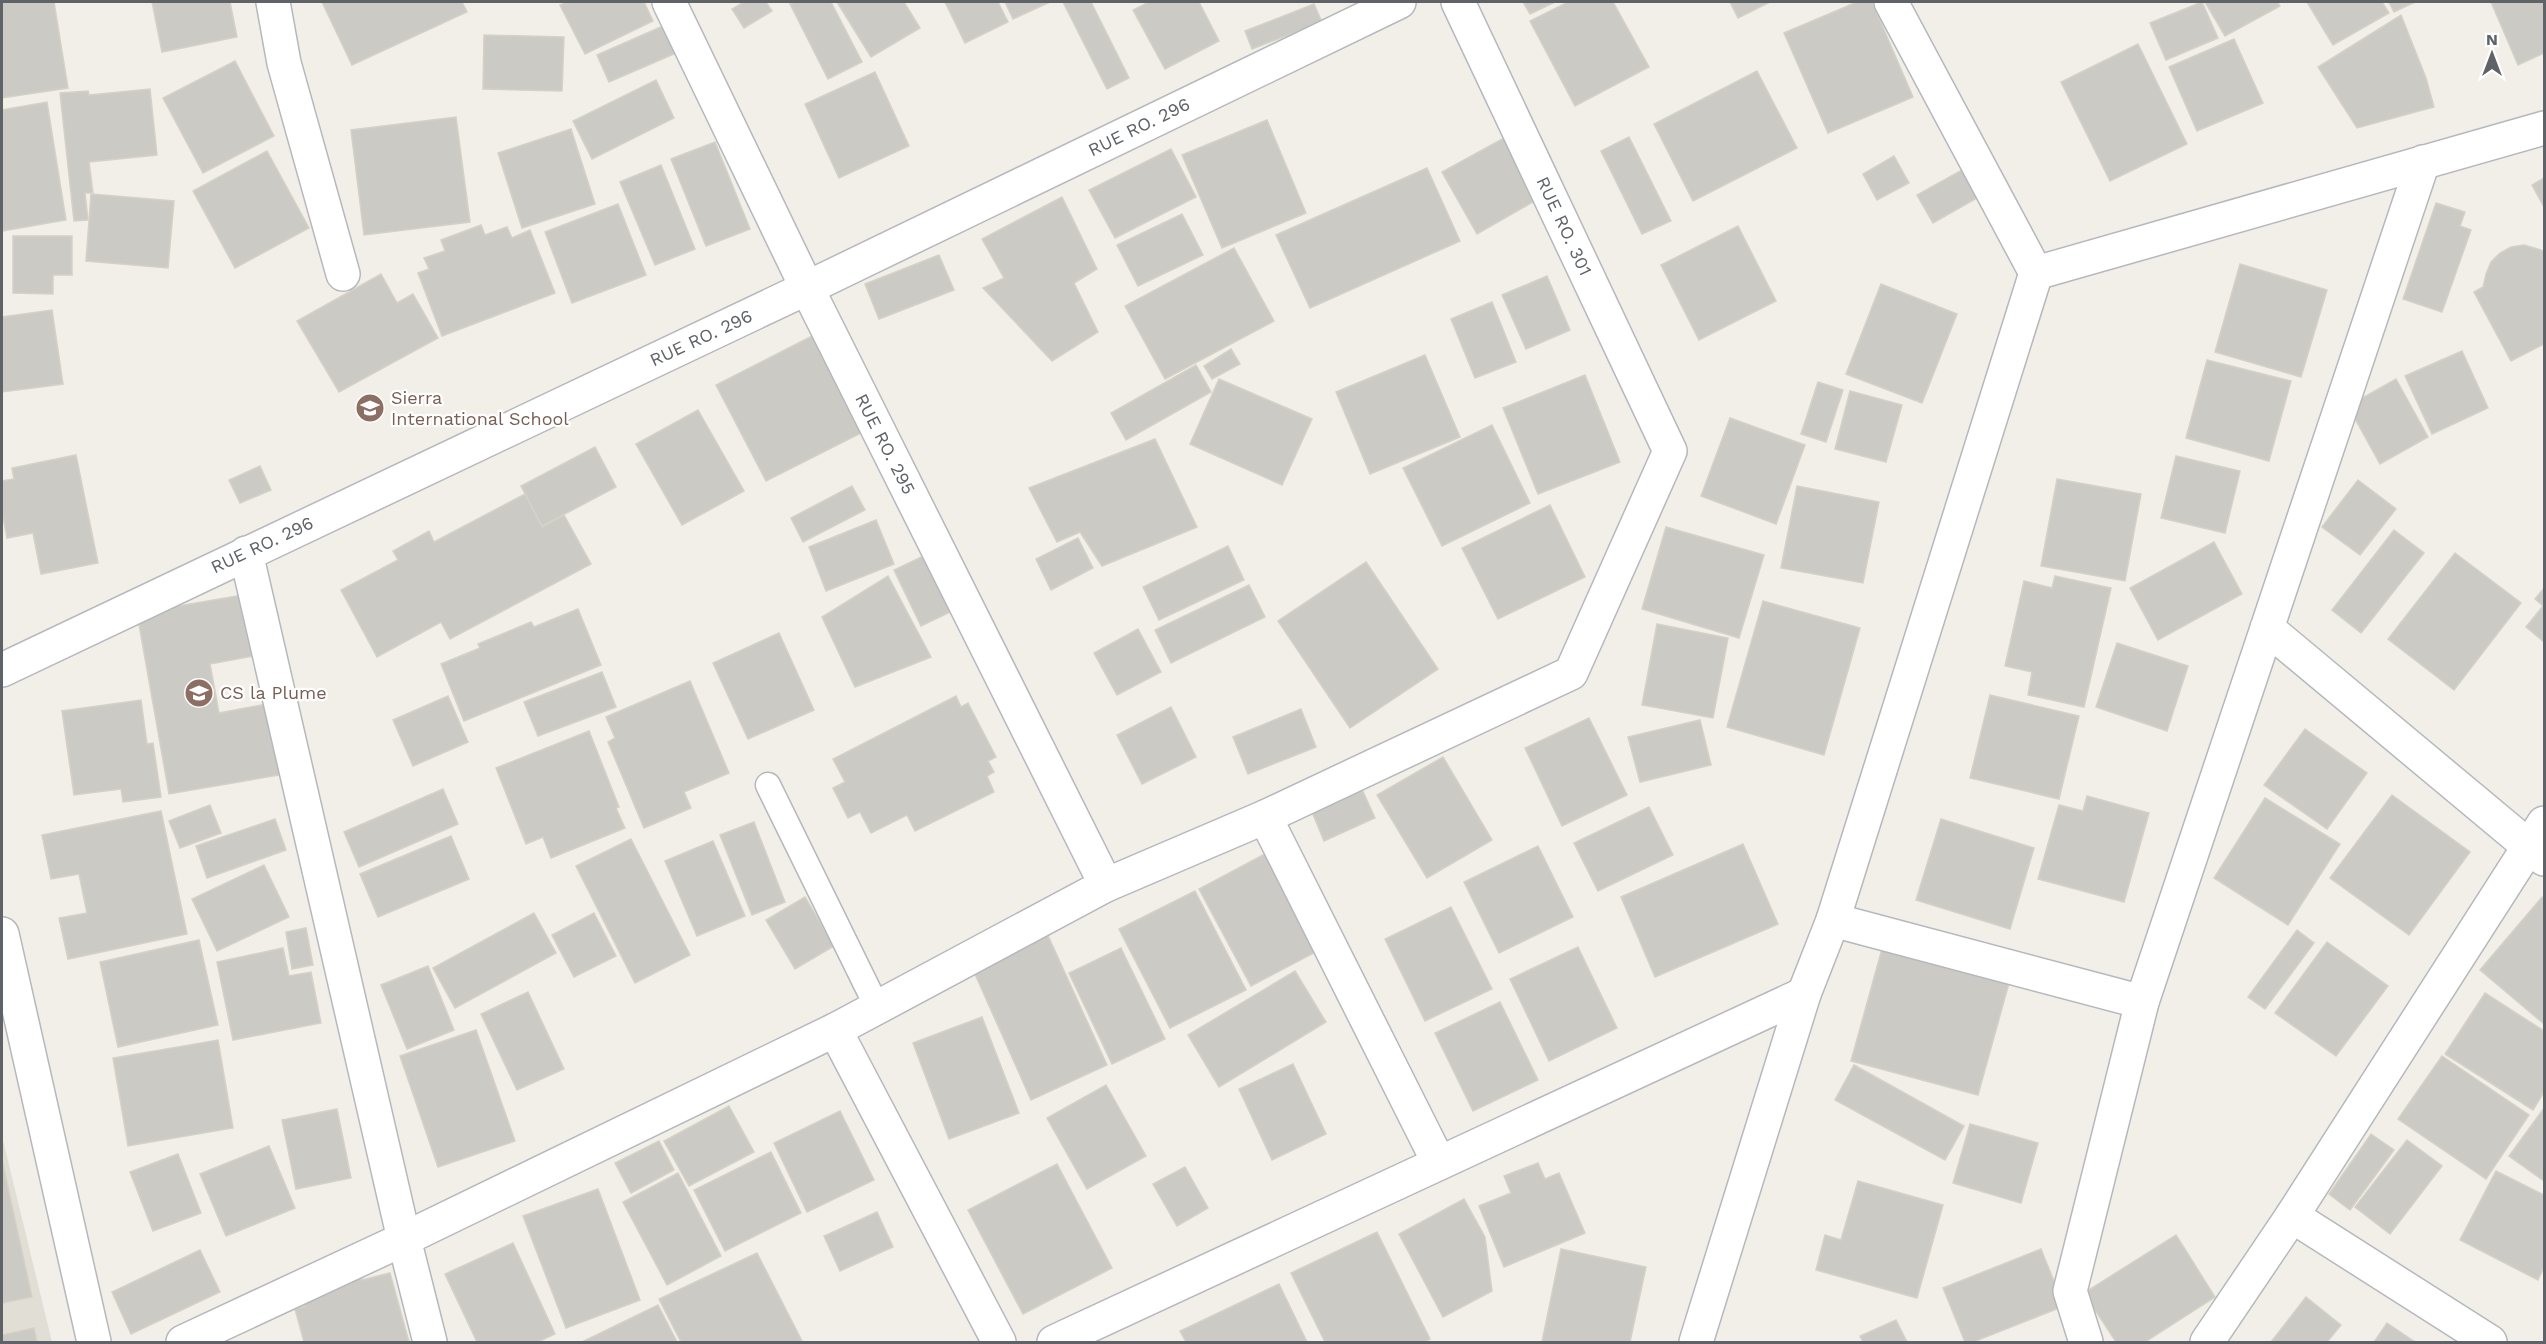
<svg xmlns="http://www.w3.org/2000/svg" width="2546" height="1344" viewBox="0 0 2546 1344" font-family="'Work Sans',sans-serif">
<style>
.education{fill:#e1ded6}
.building{fill:#cccac5;stroke:#d6d1c6;stroke-width:1.5}
.lines{fill:none;stroke-linecap:round;stroke-linejoin:round}
.service-casing{stroke:#b5b8bc;stroke-width:27}
.minor-casing{stroke:#b5b8bc;stroke-width:36}
.tertiary-casing{stroke:#b5b8bc;stroke-width:36}
.service{stroke:#fff;stroke-width:24}
.minor{stroke:#fff;stroke-width:33}
.tertiary{stroke:#fff;stroke-width:33}
.labels{text-anchor:middle;stroke-width:4.5;stroke-linejoin:round;paint-order:stroke}
.street-label{font-size:18px;fill:#5f6368;stroke:#fff}
.education-label{font-size:18px;fill:#785e54;stroke:#fff;text-anchor:start}
</style>
<rect width="100%" height="100%" fill="#f1efe8"/>
<path class="education" d="M2,1136L52,1342H2Z"/>
<g class="building">
<path d="M2,2H54L68,88L2,98Z"/>
<path d="M152,2H230L237,37L162,52Z"/>
<path d="M322,2H462L467,12L352,65Z"/>
<path d="M567,2H644L653,21L585,54L560,5Z"/>
<path d="M744,2H766L772,11L744,28L732,9Z"/>
<path d="M795,2H831L862,62L828,79L790,4Z"/>
<path d="M837,2H904L920,28L871,57Z"/>
<path d="M945,2H998L1008,22L965,43Z"/>
<path d="M1005,2H1050L1013,19Z"/>
<path d="M1063,2H1091L1129,78L1107,89Z"/>
<path d="M1149,2H1199L1219,41L1165,69L1133,10Z"/>
<path d="M1523,2H1555L1530,14Z"/>
<path d="M1568,2H1613L1649,67L1575,106L1530,21Z"/>
<path d="M1730,2H1770L1738,18Z"/>
<path d="M1857,2H1872L1913,97L1828,133L1784,33Z"/>
<path d="M2202,2L2218,38L2166,60L2150,23Z"/>
<path d="M2205,2H2277L2280,6L2225,36Z"/>
<path d="M2307,2H2382L2389,13L2333,45Z"/>
<path d="M2389,2H2415L2394,12Z"/>
<path d="M2491,2H2544V53L2518,65Z"/>
<path d="M1314,4L1322,22L1252,49L1245,31Z"/>
<path d="M2401,15L2426,78L2434,107L2357,128L2318,67Z"/>
<path d="M663,26L676,53L609,82L597,55Z"/>
<path d="M484,35L564,37L562,91L483,89Z"/>
<path d="M2234,39L2263,103L2197,131L2169,67Z"/>
<path d="M2138,44L2187,144L2110,181L2061,82Z"/>
<path d="M235,61L274,136L203,173L163,98Z"/>
<path d="M1757,71L1797,148L1693,201L1654,124Z"/>
<path d="M875,72L909,146L839,178L805,104Z"/>
<path d="M656,80L674,118L592,159L573,121Z"/>
<path d="M150,89L157,155L89,162L93,193H85L88,220L74,221L60,93L88,91L89,95Z"/>
<path d="M47,102L66,220L2,231V110Z"/>
<path d="M456,117L470,222L364,235L351,130Z"/>
<path d="M1267,120L1306,213L1222,248L1182,155Z"/>
<path d="M571,129L595,204L522,228L498,153Z"/>
<path d="M1629,137L1671,221L1642,234L1601,151Z"/>
<path d="M1504,138L1538,199L1477,234L1442,172Z"/>
<path d="M715,142L750,229L706,246L671,159Z"/>
<path d="M1171,149L1196,197L1115,238L1089,190Z"/>
<path d="M267,151L309,228L235,268L193,191Z"/>
<path d="M1894,156L1909,183L1877,200L1863,174Z"/>
<path d="M661,165L695,249L655,265L620,182Z"/>
<path d="M1427,168L1460,241L1310,308L1276,235Z"/>
<path d="M1962,170L1977,198L1933,223L1917,195Z"/>
<path d="M2544,178V207L2532,185Z"/>
<path d="M91,194L174,201L168,268L86,261Z"/>
<path d="M1062,197L1097,269L1074,283L1098,332L1052,361L983,288L1004,278L982,239Z"/>
<path d="M2436,203L2465,212L2460,226L2471,230L2442,312L2403,299Z"/>
<path d="M618,204L646,275L572,303L545,232Z"/>
<path d="M1182,214L1203,255L1138,286L1117,245Z"/>
<path d="M481,225L485,235L507,227L512,238L530,230L555,293L442,336L418,273L429,269L424,258L445,251L441,240Z"/>
<path d="M1738,226L1776,301L1699,340L1661,265Z"/>
<path d="M13,236H72V275H53V294L13,293Z"/>
<path d="M2524,245L2544,251V344L2511,361L2474,292L2483,287L2486,274L2491,262L2500,253L2511,247Z"/>
<path d="M1234,248L1274,321L1165,379L1125,306Z"/>
<path d="M939,255L954,290L879,319L865,284Z"/>
<path d="M2240,264L2327,290L2301,377L2215,352Z"/>
<path d="M381,274L397,303L413,294L438,338L339,392L297,321Z"/>
<path d="M1547,276L1570,330L1526,349L1502,295Z"/>
<path d="M1881,284L1957,314L1922,403L1846,374Z"/>
<path d="M1492,302L1516,362L1475,378L1451,319Z"/>
<path d="M52,310L63,384L2,392V317Z"/>
<path d="M816,334L865,431L766,481L716,385Z"/>
<path d="M1231,349L1240,364L1212,379L1204,366Z"/>
<path d="M2462,351L2488,408L2432,434L2405,376Z"/>
<path d="M1425,355L1460,437L1370,474L1336,392Z"/>
<path d="M2207,360L2291,381L2269,461L2186,438Z"/>
<path d="M1196,365L1211,392L1126,440L1111,413Z"/>
<path d="M1585,375L1620,462L1538,494L1503,408Z"/>
<path d="M1219,379L1312,419L1282,485L1190,444Z"/>
<path d="M2396,379L2428,437L2380,464L2348,406Z"/>
<path d="M1818,382L1843,390L1826,442L1801,434Z"/>
<path d="M1850,391L1902,405L1886,462L1835,449Z"/>
<path d="M698,410L744,491L682,525L636,444Z"/>
<path d="M1730,418L1805,445L1776,524L1701,496Z"/>
<path d="M1492,425L1530,503L1442,546L1403,468Z"/>
<path d="M1155,439L1197,527L1102,566L1080,532L1057,542L1029,488Z"/>
<path d="M595,447L616,487L542,526L521,486Z"/>
<path d="M76,455L98,563L41,574L33,533L7,538L2,511V481L14,479L12,468Z"/>
<path d="M2176,456L2240,471L2225,533L2161,518Z"/>
<path d="M260,466L271,490L240,503L229,480Z"/>
<path d="M2057,479L2141,494L2125,581L2041,566Z"/>
<path d="M2358,480L2396,509L2360,555L2322,527Z"/>
<path d="M852,486L865,510L803,542L791,518Z"/>
<path d="M1797,486L1879,502L1863,583L1781,568Z"/>
<path d="M525,494L542,527L564,515L591,564L450,639L441,622L377,657L341,590L398,560L393,551L429,531L434,542Z"/>
<path d="M1550,505L1585,577L1498,619L1462,548Z"/>
<path d="M876,520L894,564L826,591L809,547Z"/>
<path d="M1666,527L1764,555L1739,638L1642,609Z"/>
<path d="M2394,530L2424,553L2361,633L2332,610Z"/>
<path d="M1078,538L1093,568L1051,590L1036,559Z"/>
<path d="M2214,542L2242,594L2158,640L2130,588Z"/>
<path d="M1228,546L1244,580L1159,620L1143,587Z"/>
<path d="M934,551L961,607L921,626L894,570Z"/>
<path d="M2455,553L2521,603L2454,690L2388,639Z"/>
<path d="M1366,562L1438,669L1350,728L1278,621Z"/>
<path d="M888,576L931,657L855,687L822,617Z"/>
<path d="M2055,576L2111,588L2084,707L2028,695L2032,672L2005,666L2024,581L2052,588Z"/>
<path d="M1249,585L1265,617L1171,663L1155,630Z"/>
<path d="M2544,588V642L2526,627L2543,606L2535,599Z"/>
<path d="M248,594L259,655L210,664L219,713L272,703L285,774L169,794L137,613Z"/>
<path d="M1763,601L1860,628L1824,755L1727,727Z"/>
<path d="M578,609L601,665L464,721L441,664L480,648L478,644L531,622L534,627Z"/>
<path d="M1657,624L1728,638L1713,718L1642,705Z"/>
<path d="M1138,629L1161,672L1117,695L1094,653Z"/>
<path d="M779,633L814,710L748,739L713,663Z"/>
<path d="M2117,643L2188,666L2167,731L2096,707Z"/>
<path d="M602,672L616,707L538,736L524,702Z"/>
<path d="M690,681L729,773L684,792L691,808L644,828L608,742L615,738L606,717Z"/>
<path d="M1990,695L2079,716L2059,799L1970,778Z"/>
<path d="M448,696L468,742L413,766L393,720Z"/>
<path d="M956,696L961,707L968,703L996,757L988,761L994,772L987,776L994,792L915,831L907,815L871,833L860,812L848,818L833,788L845,782L833,759Z"/>
<path d="M141,700L147,744L153,743L161,797L123,802L121,789L74,795L62,711Z"/>
<path d="M1171,707L1196,757L1142,784L1117,735Z"/>
<path d="M1301,709L1316,747L1248,774L1233,737Z"/>
<path d="M1589,718L1627,795L1562,826L1525,748Z"/>
<path d="M1700,720L1711,765L1640,782L1628,737Z"/>
<path d="M2305,729L2367,773L2327,829L2264,785Z"/>
<path d="M589,731L619,807L616,808L625,828L551,858L543,837L526,844L496,768Z"/>
<path d="M1443,757L1492,840L1427,878L1377,795Z"/>
<path d="M1360,785L1375,818L1324,841L1310,807Z"/>
<path d="M443,789L458,824L359,867L344,832Z"/>
<path d="M2392,795L2470,852L2409,935L2330,878Z"/>
<path d="M2087,796L2149,813L2124,902L2038,879L2059,805L2083,811Z"/>
<path d="M2265,798L2340,844L2288,925L2214,878Z"/>
<path d="M210,805L221,833L180,848L169,821Z"/>
<path d="M1649,807L1673,855L1598,891L1574,843Z"/>
<path d="M161,811L187,934L68,959L59,918L87,913L79,874L51,879L42,835Z"/>
<path d="M275,819L286,850L207,878L196,846Z"/>
<path d="M1941,819L2034,848L2010,929L1916,900Z"/>
<path d="M754,822L785,902L752,915L720,835Z"/>
<path d="M451,836L469,879L378,917L360,874Z"/>
<path d="M631,839L690,955L635,983L576,866Z"/>
<path d="M713,841L745,916L697,936L665,861Z"/>
<path d="M1743,844L1778,924L1655,977L1621,897Z"/>
<path d="M1538,846L1573,917L1499,953L1464,882Z"/>
<path d="M1276,848L1329,945L1251,986L1199,889Z"/>
<path d="M264,865L289,917L217,951L192,899Z"/>
<path d="M1195,891L1246,990L1170,1028L1119,929Z"/>
<path d="M805,897L834,946L795,969L766,920Z"/>
<path d="M2542,897L2544,899V1024L2480,970Z"/>
<path d="M1451,907L1492,989L1425,1021L1385,939Z"/>
<path d="M534,913L556,953L455,1008L433,968Z"/>
<path d="M594,913L616,956L574,977L552,935Z"/>
<path d="M306,928L313,965L292,969L286,932Z"/>
<path d="M1045,929L1107,1065L1031,1100L971,965Z"/>
<path d="M2297,930L2314,943L2265,1009L2248,997Z"/>
<path d="M199,940L218,1025L118,1047L100,962Z"/>
<path d="M2327,942L2388,986L2336,1056L2275,1013Z"/>
<path d="M1578,947L1617,1028L1549,1061L1510,979Z"/>
<path d="M283,948L289,976L311,972L321,1023L233,1040L217,962Z"/>
<path d="M1121,948L1165,1039L1112,1064L1069,973Z"/>
<path d="M1882,949L2009,983L1978,1095L1851,1061Z"/>
<path d="M428,966L454,1030L407,1049L381,985Z"/>
<path d="M1295,971L1326,1022L1219,1087L1188,1035Z"/>
<path d="M528,992L564,1069L517,1090L481,1014Z"/>
<path d="M2485,993L2544,1031V1092L2533,1110L2445,1054Z"/>
<path d="M1500,1002L1538,1080L1473,1111L1435,1033Z"/>
<path d="M982,1017L1019,1113L949,1139L913,1043Z"/>
<path d="M476,1030L515,1141L438,1167L400,1056Z"/>
<path d="M218,1040L233,1128L128,1146L113,1058Z"/>
<path d="M2442,1056L2529,1115L2486,1179L2398,1119Z"/>
<path d="M1293,1064L1326,1134L1272,1160L1239,1089Z"/>
<path d="M1854,1065L1964,1126L1945,1160L1835,1100Z"/>
<path d="M1106,1085L1146,1156L1087,1189L1047,1118Z"/>
<path d="M729,1106L754,1152L689,1186L664,1141Z"/>
<path d="M2544,1108V1181L2509,1156Z"/>
<path d="M337,1109L351,1178L296,1189L282,1120Z"/>
<path d="M840,1111L874,1180L807,1212L774,1143Z"/>
<path d="M1970,1124L2038,1143L2021,1203L1953,1183Z"/>
<path d="M2371,1134L2394,1150L2350,1210L2329,1194Z"/>
<path d="M2407,1140L2442,1166L2390,1234L2355,1207Z"/>
<path d="M659,1141L674,1170L631,1193L615,1163Z"/>
<path d="M269,1146L295,1208L226,1236L200,1174Z"/>
<path d="M771,1152L801,1213L725,1251L694,1190Z"/>
<path d="M178,1154L201,1213L153,1231L130,1172Z"/>
<path d="M2,1160L32,1297L2,1303Z"/>
<path d="M1538,1163L1545,1179L1559,1173L1585,1233L1504,1267L1479,1206L1511,1193L1504,1176Z"/>
<path d="M1057,1164L1112,1268L1023,1314L968,1210Z"/>
<path d="M1185,1167L1208,1208L1177,1226L1153,1184Z"/>
<path d="M2496,1171L2544,1195V1267L2538,1280L2460,1240Z"/>
<path d="M678,1173L721,1256L667,1285L623,1202Z"/>
<path d="M1858,1181L1943,1205L1917,1298L1816,1270L1825,1235L1841,1240Z"/>
<path d="M598,1189L640,1300L566,1328L523,1216Z"/>
<path d="M1464,1199L1485,1237L1492,1291L1443,1317L1399,1234Z"/>
<path d="M877,1212L893,1247L840,1271L824,1236Z"/>
<path d="M1377,1232L1430,1339L1423,1342H1325L1291,1273Z"/>
<path d="M2176,1235L2215,1297L2145,1342H2116L2084,1293Z"/>
<path d="M513,1243L555,1334L538,1342H477L445,1274Z"/>
<path d="M1561,1249L1646,1267L1630,1342H1542Z"/>
<path d="M2041,1249L2064,1306L1973,1342H1965L1943,1288Z"/>
<path d="M200,1250L220,1292L131,1334L112,1292Z"/>
<path d="M757,1253L802,1341L798,1342H681L659,1299Z"/>
<path d="M360,1273L362,1280L390,1273L409,1342H304L295,1309L305,1306L303,1297Z"/>
<path d="M1279,1284L1307,1342H1186L1180,1331Z"/>
<path d="M2306,1297L2341,1325L2327,1342H2271Z"/>
<path d="M658,1305L677,1342H582Z"/>
<path d="M1896,1320L1907,1342H1863L1860,1336Z"/>
<path d="M2387,1323L2415,1342H2374Z"/>
<path d="M34,1328L37,1342H2V1335Z"/>
</g>
<g class="lines">
<g class="service-casing">
<path id="service" d="M768,785L877,1007"/>
</g>
<g class="minor-casing">
<g id="minor">
<path d="M273,2L284,63L343,274"/>
<path d="M669,2L807,288L1106,885"/>
<path d="M246,553L404,1239L430,1342"/>
<path d="M2267,628L2544,859"/>
<path d="M2,670L807,288L1399,2"/>
<path d="M1265,817L1439,1163"/>
<path d="M1833,920L2142,1002"/>
<path d="M2,934L94,1342"/>
<path d="M835,1030L999,1342"/>
<path d="M2292,1216L2490,1342"/>
<path d="M183,1342L404,1239L835,1030L1106,885L1265,817L1571,673L1670,451L1458,2"/>
<path d="M1054,1342L1804,994"/>
<path d="M2086,1342L2070,1291L2142,1002L2423,162"/>
<path d="M2207,1342L2292,1216L2544,823"/>
</g>
</g>
<g class="tertiary-casing">
<g id="tertiary">
<path d="M1891,2L2036,273L2544,128"/>
<path d="M1696,1342L1804,994L1833,920L2036,273"/>
</g>
</g>
<use href="#service" class="service"/>
<use href="#minor" class="minor"/>
<use href="#tertiary" class="tertiary"/>
</g>
<defs>
<g id="school-disc" transform="scale(1.5)"><circle r="9.5" fill="#8d6e63" stroke="#fff"/><path d="M0-5L7-2L0 1L-7-2ZM-4 1L0 2.5L4 1V4Q0 6-4 4Z" fill="#fff"/></g>
</defs>
<g fill-rule="evenodd">
<use href="#school-disc" x="370" y="408"/>
<use href="#school-disc" x="199" y="693"/>
</g>
<g class="labels">
<g class="street-label">
<text transform="translate(1139 127) rotate(-26)" y="6">RUE RO. 296</text>
<text transform="translate(1564 226) rotate(65)" y="6">RUE RO. 301</text>
<text transform="translate(701 338) rotate(-25)" y="6">RUE RO. 296</text>
<text transform="translate(885 444) rotate(63)" y="6">RUE RO. 295</text>
<text transform="translate(262 545) rotate(-25)" y="6">RUE RO. 296</text>
</g>
<g class="education-label">
<text x="391" y="404">Sierra<tspan x="391" dy="21">International School</tspan></text>
<text x="220" y="699">CS la Plume</text>
</g>
</g>
<rect width="2546" height="1344" fill="none" stroke="#5f6368" stroke-width="6"/>
<g transform="translate(2492 54)" stroke="#ffffff" stroke-width="4.5" paint-order="stroke">
<path d="M0-4.5L10 22L0 15L-10 22Z" fill="#5f6368"/>
<text y="-9" font-size="16" font-weight="bold" text-anchor="middle" fill="#5f6368">N</text>
</g>
</svg>
